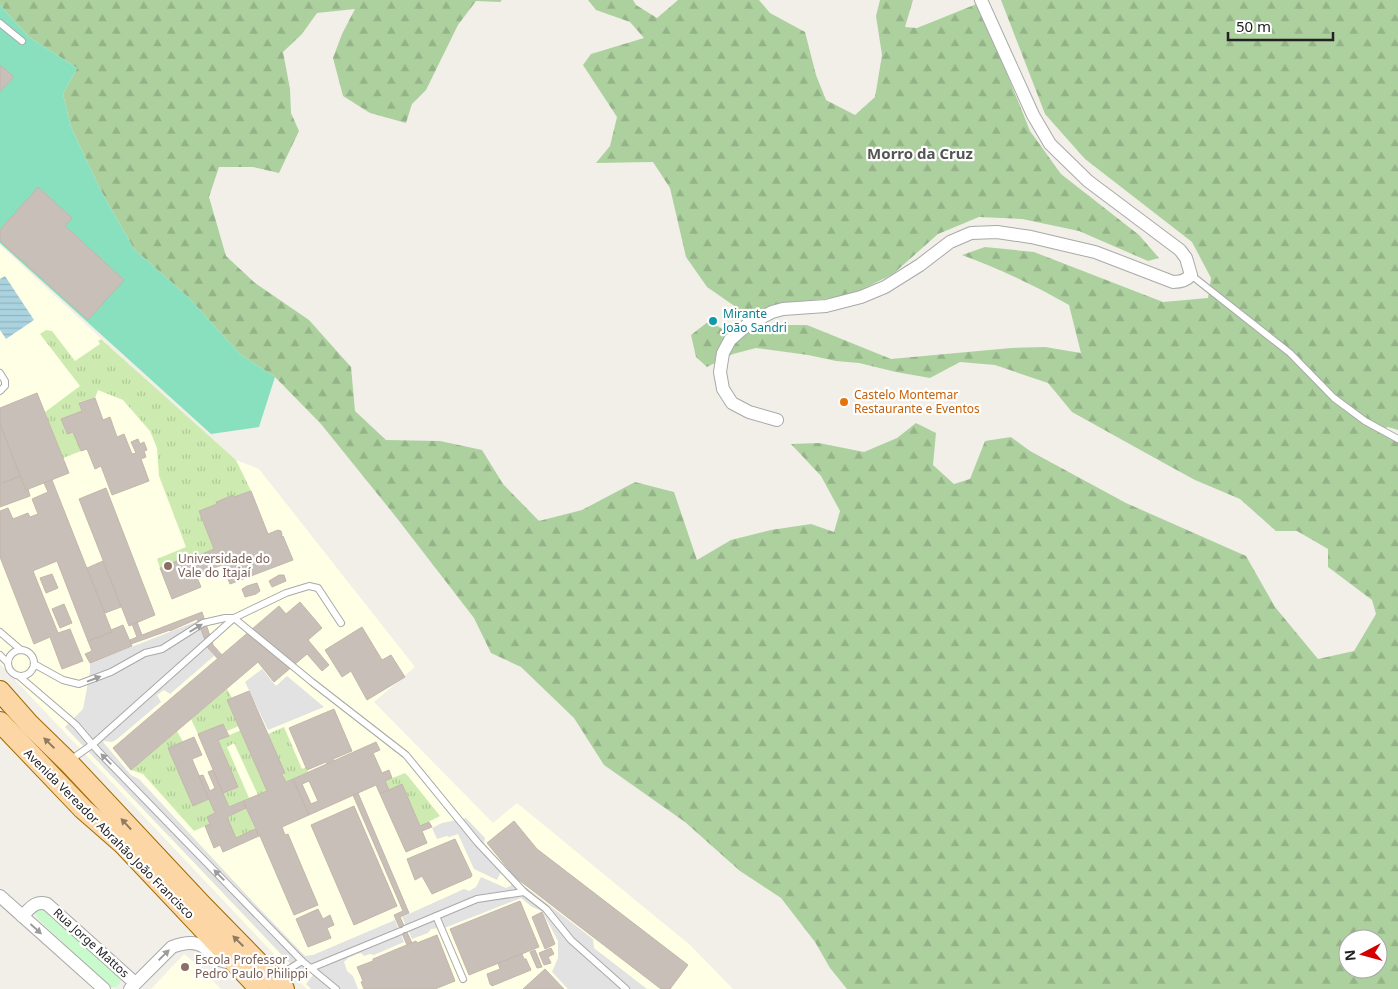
<svg xmlns="http://www.w3.org/2000/svg" width="1398" height="989" viewBox="0 0 1398 989" font-family="'Noto Sans',sans-serif">
<style>
.education{fill:#ffffe5}
.grass{fill:url(#grass-tufts)}
.forest{fill:url(#forest-firs);fill-rule:evenodd}
.park{fill:#c8facc}
.pitch{fill:#88e0be}
.parking{fill:#e2e2e2}
.water{fill:url(#water-rules)}
.building{fill:#c7bfb8;stroke:#c4b6ab;fill-rule:evenodd}
.lines{fill:none;stroke-linecap:round;stroke-linejoin:round}
.lane-casing{stroke:#a9a9a9;stroke-width:8}
.street-casing{stroke:#a9a9a9;stroke-width:14}
.primary-casing{stroke:#a06b00;stroke-width:22}
.lane{stroke:#fff;stroke-width:6}
.street{stroke:#fff;stroke-width:12}
.primary{stroke:#fcd6a4;stroke-width:20}
.oneway{fill:#9c9c9c}
.oneway2{fill:#8f7c63}
.culture-dot{fill:#0f9aa8;stroke:#fff;stroke-width:2}
.food-dot{fill:#e8710a;stroke:#fff;stroke-width:2}
.education-dot{fill:#8d6e63;stroke:#fff;stroke-width:2}
.labels{text-anchor:middle;stroke-width:4.5;stroke-linejoin:round;paint-order:stroke}
.culture-label{font-size:12px;fill:#0d838f;stroke:#fff;text-anchor:start}
.food-label{font-size:12px;fill:#c56008;stroke:#fff;text-anchor:start}
.education-label{font-size:12px;fill:#785e54;stroke:#fff;text-anchor:start}
.street-label{font-size:12px;fill:#222;stroke:#fff}
.quarter-label{font-size:15px;font-weight:bold;fill:#555;stroke:#fff}
</style>
<defs>
<pattern id="grass-tufts" width="24" height="20" patternUnits="userSpaceOnUse" patternTransform="scale(1.25)"><rect width="24" height="20" fill="#cdebb0"/><path d="M3 7l-1-3M5 7V3M7 7l1-3M15 17l-1-3M17 17v-4M19 17l1-3" fill="none" stroke="#b0c997"/></pattern>
<pattern id="forest-firs" width="22" height="20" patternUnits="userSpaceOnUse" patternTransform="scale(1.25)"><rect width="22" height="20" fill="#add19e"/><path d="M5 1l3.5 6h-7zM16 11l3.5 6h-7z" fill="#95b388"/></pattern>
<pattern id="water-rules" width="6" height="5" patternUnits="userSpaceOnUse" patternTransform="scale(1.25)"><rect width="6" height="5" fill="#aad3df"/><path d="M0 2.5h6" fill="none" stroke="#92b5bf"/></pattern>
</defs>
<rect width="100%" height="100%" fill="#f2efe9"/>
<g class="education">
<path d="M0,245L143,377L236,460L259,469L415,667L374,702L493,823L517,803L690,945L733,989H307L0,664Z"/>
<path d="M184,954L194,962L221,989H151Z"/>
</g>
<g class="grass">
<path d="M46,330L52,331L75,361L100,344L98,341L101,339L236,460L251,491L234,497L233,495L217,501V504L199,511L214,549L190,559L189,557L160,568L157,559L186,547L159,476L157,448L150,431L123,400L98,390L95,398L79,402L82,411L61,419L66,434L73,432L81,451L63,458L45,412L80,386L40,334Z"/>
<path d="M227,689L232,698L239,726L227,731L223,724L198,734L191,719Z"/>
<path d="M284,727L302,769L306,767L308,772L286,782L268,734Z"/>
<path d="M241,730L267,791L258,795L234,743L227,747L249,798L229,807L223,793L238,787L218,740Z"/>
<path d="M177,731L183,742L169,748L193,806L209,799L215,813L208,817L210,824L194,831L143,774L131,770Z"/>
<path d="M405,773L408,776L440,816L420,826L402,785L389,790L385,781Z"/>
<path d="M246,808L255,829L236,838L227,817Z"/>
</g>
<g class="forest">
<path d="M0,0H502L500,2L476,1L458,25L426,90L412,104L406,123L370,113L343,96L333,58L342,34L355,9L317,13L302,34L283,52L290,89L291,113L299,131L279,173L253,167H219L209,197L226,256L255,283L309,320L351,367L355,411L386,440L440,441L482,450L503,484L539,521L582,510L635,482L674,492L697,560L731,540L771,530L811,524L834,532L840,511L821,476L791,444L819,443L864,452L897,438L916,423L936,433L933,465L954,484L970,479L985,441L1011,437L1030,451L1126,503L1246,556L1275,607L1318,659L1354,651L1376,614L1372,600L1328,567V549L1297,531H1276L1240,499L1195,480L1162,462L1072,412L1048,383L995,365L960,362L930,378L896,372L859,363L836,361L808,355L756,348L733,354L707,367L696,357L691,335L709,321L724,330L755,334L778,325H807L891,359L1011,348L1045,347L1081,353L1069,305C1034,285 1000,269 962,255L985,247L1034,252L1163,302L1208,298L1211,278L1192,242L1085,159L1045,114L1001,0H1398V430L1388,427L1379,431L1398,441V989H847L830,968L815,942L781,898L740,871L685,822L604,765L574,718L521,667L491,653L474,618L396,517L321,424L275,377L240,354L188,297L134,249L100,189L71,127L63,94L77,68L29,37L0,5ZM1348,939H1378V969H1348Z"/>
<path d="M588,0H633L636,5L657,18L678,0H759L770,13L805,32L816,75L826,100L855,115L875,97L882,55L876,16L880,0H913L905,27L917,28L979,3L1030,131L1061,174L1139,235L1159,258L1148,261L1079,231L1022,219L979,217L938,234L893,274L849,296L790,303L746,314L707,287L686,257L670,188L653,162L596,163L610,146L617,117L583,65L591,54L644,38L630,22L596,10Z"/>
</g>
<path class="park" d="M43,906L121,978L120,983L116,987H110L37,918L35,911Z"/>
<path class="pitch" d="M0,5L29,37L77,68L63,94L71,127L100,189L134,249L188,297L240,354L275,377L259,427L211,434L0,243Z"/>
<g class="parking">
<path d="M198,621L208,647L214,656L170,694L164,690L157,695L161,702L116,740L112,742L104,741L103,742L131,775L139,779L255,904L305,956L313,955L395,920L404,942L374,955L370,954L364,956L361,953L357,954L348,958L344,962L347,971L353,976L358,989H311L306,984L313,975L309,971L298,972L65,727L83,709L90,672V663Z"/>
<path d="M262,669L276,686L287,676L324,707L268,730L245,682Z"/>
<path d="M466,818L485,838L484,843L514,878L593,939L594,948L647,989H568L552,972L558,958V941L542,911L532,907L521,898L447,927L431,929L428,933L412,939L402,917L464,889L469,891L476,887L481,877L506,888L512,885L501,872L497,880L474,869L458,834L449,837L447,836L437,839L432,828L442,823Z"/>
</g>
<path class="water" d="M5,276L34,320L6,339L0,330V279Z"/>
<g class="building">
<path d="M0,65L14,77L0,92Z"/>
<path d="M38,187L72,218L65,226L124,280L88,320L0,241V230Z"/>
<path d="M37,393L69,473L26,490L0,424V408Z"/>
<path d="M95,398L103,420L110,417L117,437L124,434L132,454L136,453L131,442L138,439L140,444L144,442L147,450L144,451L146,457L141,459L149,481L112,495L101,466L95,469L87,449L81,451L73,432L67,434L61,419L82,411L79,403Z"/>
<path d="M0,424L20,476L0,484Z"/>
<path d="M20,476L26,490L28,489L30,496L0,507V484Z"/>
<path d="M52,480L112,632L88,641L57,561L35,570L33,571L58,633L70,629L83,661L62,669L50,637L34,644L0,557V511L8,508L13,519L28,513L30,517L38,514L32,499L48,492L44,483Z"/>
<path d="M106,488L155,615L129,626L79,499Z"/>
<path d="M251,491L268,534L278,530L281,531L282,534L281,537L283,536L293,560L230,584L222,565L196,575L201,587L172,599L160,568L189,556L190,559L214,549L199,511L217,504L216,502L233,495L234,497Z"/>
<path d="M103,561L121,607L105,613L87,568Z"/>
<path d="M52,574L58,588L46,593L40,578Z"/>
<path d="M279,575H284L286,581L272,587L269,581Z"/>
<path d="M257,583L260,591L256,594L245,597L242,589L247,586Z"/>
<path d="M300,602L322,628L308,640L329,665L322,671L307,654L274,682L258,662L131,770L113,748L279,606L286,614Z"/>
<path d="M64,604L72,623L60,628L52,609Z"/>
<path d="M202,612L213,645L222,655L218,659L208,648L197,619L170,631V630L131,644L130,640L137,637L132,624L137,622L142,635Z"/>
<path d="M123,625L132,646L90,663L85,654L92,651L88,641L112,632L111,630Z"/>
<path d="M362,627L382,660L391,655L405,677L367,700L351,671L342,677L325,650Z"/>
<path d="M249,691L285,773L282,774L286,782L293,779L309,815L282,827L285,835L288,834L318,905L294,915L260,836H259L243,801L267,791L227,700Z"/>
<path d="M334,709L352,751L333,759L334,761L327,764L326,762L307,770L289,728Z"/>
<path d="M223,724L229,736L218,740L238,787L223,793L198,734Z"/>
<path d="M194,737L202,755L192,759L209,799L193,806L168,748Z"/>
<path d="M376,742L380,750L373,753L382,773L389,770L392,778L385,781L389,790L380,794L376,785L309,815L293,779ZM309,781L318,801L311,804L302,784Z"/>
<path d="M213,770L229,807L243,801L246,808L227,817L236,838L255,829L259,836L223,852L220,845L214,848L205,826L210,824L207,817L215,813L199,776L203,775L210,791L215,788L208,772Z"/>
<path d="M402,784L420,826L429,822L432,827L422,831L427,843L406,852L380,794Z"/>
<path d="M358,793L409,913L400,917L412,943L407,945L394,915L403,911L353,795Z"/>
<path d="M354,806L397,906L354,925L311,825Z"/>
<path d="M514,821L537,849L688,965L670,989H661L515,877L487,843Z"/>
<path d="M455,839L472,875L471,877L432,894L422,876L415,880L407,859Z"/>
<path d="M520,901L539,947L469,975L450,929Z"/>
<path d="M318,909L323,919L330,915L334,925L327,928L331,938L308,947L296,919Z"/>
<path d="M542,912L555,944L545,949L532,917Z"/>
<path d="M437,935L455,981L435,989H364L361,982L363,981L357,967L373,961V959L409,944L416,941L417,943Z"/>
<path d="M551,948L554,954L548,957L551,963L544,965L539,953Z"/>
<path d="M535,950L542,967L537,968L530,952Z"/>
<path d="M522,954L524,959H526L531,970L492,986L490,984L487,974L500,969L498,963Z"/>
<path d="M545,969L564,989H523Z"/>
</g>
<g class="lines">
<g class="lane-casing">
<g id="lane">
<path d="M0,23L22,41"/>
<path d="M1191,275L1290,353L1334,398L1365,421L1398,439"/>
<path d="M0,373L5,381V386L0,391"/>
<path d="M0,632L21,650"/>
<circle cx="21" cy="663" r="13"/>
<path d="M0,655L7,662"/>
<path d="M34,664L63,680L79,684L111,672L145,653L162,649L203,623L225,618H234L312,682L406,755L478,843L524,892L546,909L571,940L626,989"/>
<path d="M20,677L76,725L98,751L302,961L336,989"/>
<path d="M69,761L93,744L234,618L286,593L309,586L318,588L341,623"/>
<path d="M436,916L463,979"/>
<path d="M405,929L477,899L524,892"/>
<path d="M311,968L401,931"/>
<path d="M278,981L286,971L302,961"/>
</g>
</g>
<g class="street-casing">
<g id="street">
<path d="M777,420L749,412L732,403L723,389L720,372L723,353L730,340L747,325L772,312L783,309L826,306L861,297L885,287L920,265L950,242L971,233L997,232L1031,237L1095,252L1173,282C1180,282 1186,281 1191,275L1186,258L1180,250L1088,181L1050,144L1033,115L981,0"/>
<path d="M0,896L104,989"/>
<path d="M22,916C30,909 35,900 47,904L135,983"/>
<path d="M130,989L172,947C182,943 194,940 204,947C208,950 211,955 216,958C222,962 228,962 235,964"/>
</g>
</g>
<g class="primary-casing">
<g id="primary">
<path d="M0,691L30,725L68,762L201,904L284,989"/>
<path d="M0,722L83,809L123,844L260,989"/>
</g>
</g>
<use href="#lane" class="lane"/>
<use href="#street" class="street"/>
<use href="#primary" class="primary"/>
</g>
<defs><path id="oneway-solid" d="M-6-.8H1V-3.2L6.5 0L1 3.2V.8H-6Z" transform="scale(1.25)"/></defs>
<g class="oneway">
<use href="#oneway-solid" transform="translate(196 628) rotate(-31)"/>
<use href="#oneway-solid" transform="translate(94 679) rotate(-21)"/>
<use href="#oneway-solid" transform="translate(106 759) rotate(-134)"/>
<use href="#oneway-solid" transform="translate(219 875) rotate(-134)"/>
<use href="#oneway-solid" transform="translate(36 929) rotate(42)"/>
<use href="#oneway-solid" transform="translate(164 955) rotate(-44)"/>
</g>
<g class="oneway2">
<use href="#oneway-solid" transform="translate(49 743) rotate(-136)"/>
<use href="#oneway-solid" transform="translate(126 824) rotate(-133)"/>
<use href="#oneway-solid" transform="translate(238 941) rotate(-135)"/>
</g>
<circle class="culture-dot" cx="713" cy="321" r="5"/>
<circle class="food-dot" cx="844" cy="402" r="5"/>
<g class="education-dot">
<circle cx="168" cy="566" r="5"/>
<circle cx="185" cy="967" r="5"/>
</g>
<g class="labels">
<g class="culture-label">
<text x="723" y="318">Mirante<tspan x="723" dy="14">João Sandri</tspan></text>
</g>
<g class="food-label">
<text x="854" y="399">Castelo Montemar<tspan x="854" dy="14">Restaurante e Eventos</tspan></text>
</g>
<g class="education-label">
<text x="178" y="563">Universidade do<tspan x="178" dy="14">Vale do Itajaí</tspan></text>
<text x="195" y="964">Escola Professor<tspan x="195" dy="14">Pedro Paulo Philippi</tspan></text>
</g>
<g class="street-label">
<text transform="translate(109 834) rotate(45)" y="4">Avenida Vereador Abrahão João Francisco</text>
<text transform="translate(91 943) rotate(42)" y="4">Rua Jorge Mattos</text>
</g>
<g class="quarter-label">
<text x="920" y="159">Morro da Cruz</text>
</g>
</g>
<g transform="translate(1363 954) rotate(264)"><circle r="24" fill="#ffffff" stroke="#a7a7a7"/>
<path d="M0-4L9 19L0 12L-9 19Z" fill="#d40000"/>
<text y="-8" font-size="14" font-weight="bold" text-anchor="middle" fill="#222222">N</text>
</g>
<path d="M1228 32v8h105v-8" fill="none" stroke="#222222" stroke-width="2.5"/>
<text x="1236" y="32" font-size="15" fill="#222222" stroke="#ffffff" stroke-width="4" paint-order="stroke">50 m</text>
</svg>
